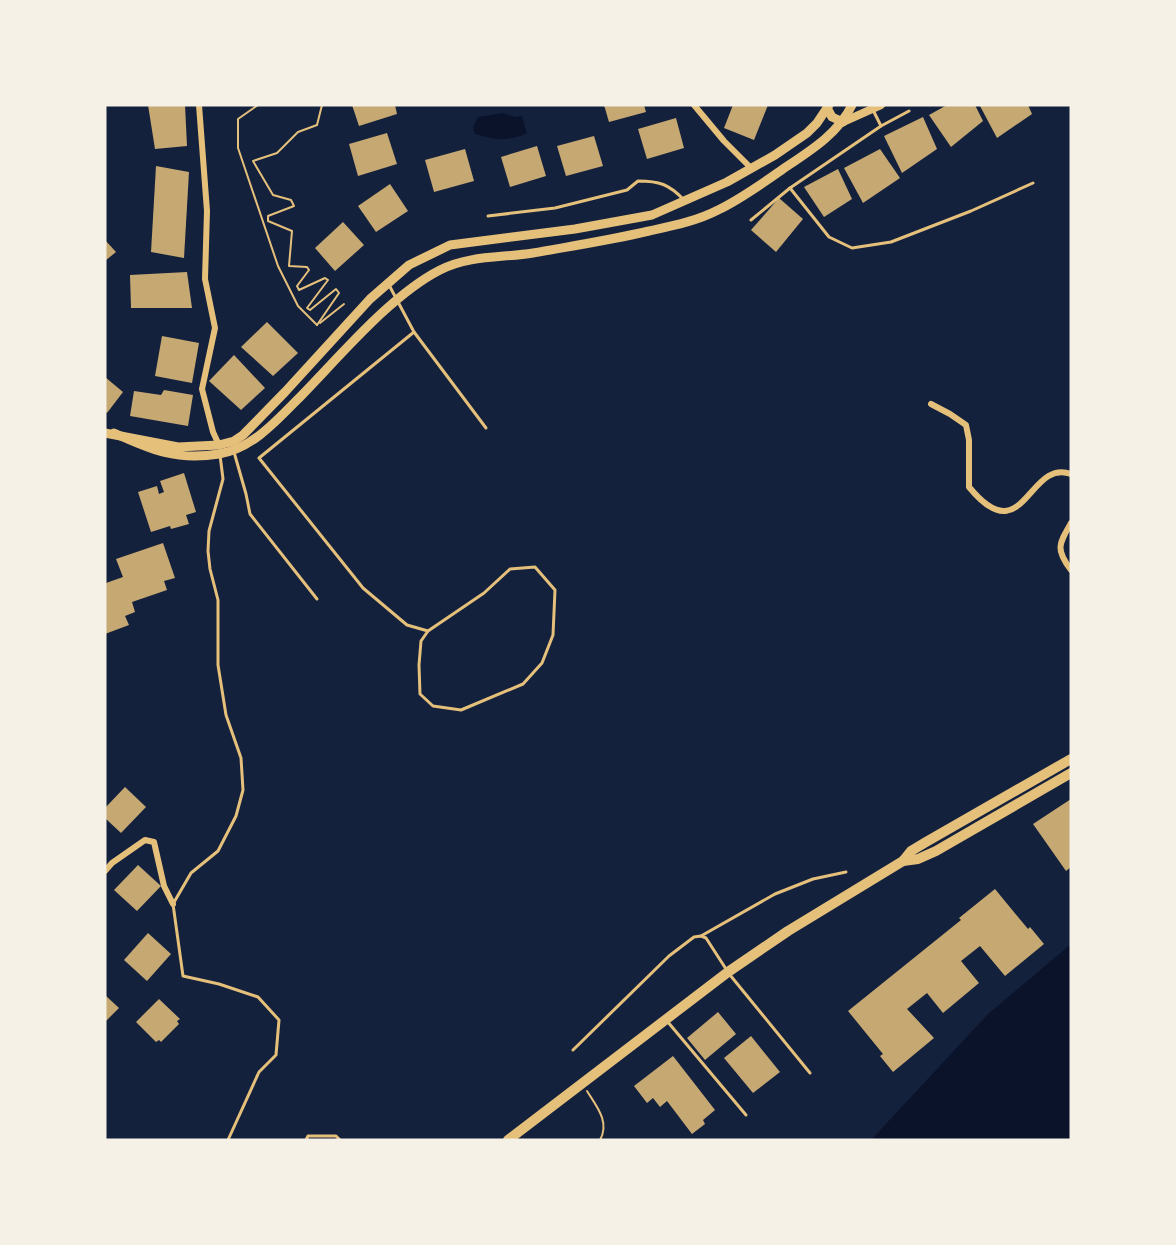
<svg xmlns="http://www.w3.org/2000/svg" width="1176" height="1245" viewBox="0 0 1176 1245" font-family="'Fira Sans',sans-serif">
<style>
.water{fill:#0b132b}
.building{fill:#c6a872}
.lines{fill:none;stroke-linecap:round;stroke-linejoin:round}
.path{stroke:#e5c07b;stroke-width:2}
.service{stroke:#e5c07b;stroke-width:3}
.minor{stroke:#e5c07b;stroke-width:6}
.tertiary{stroke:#e5c07b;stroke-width:8}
.secondary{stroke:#e5c07b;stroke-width:9}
.primary{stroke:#e5c07b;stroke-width:10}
</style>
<rect width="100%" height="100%" fill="#14213d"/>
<g class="water">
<path d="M503,113L515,117L522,116L527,133C508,142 495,140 475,134L473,127L478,117Z"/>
<path d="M1071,944V1140H871L988,1014Z"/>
</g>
<g class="building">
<path d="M148,105H185L187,146L155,149Z"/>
<path d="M352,105H395L397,114L359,126Z"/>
<path d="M604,105H644L646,112L609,122Z"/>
<path d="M733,105H768L754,140L724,128Z"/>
<path d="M947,105H975L983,121L951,147L929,115Z"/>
<path d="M981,105H1028L1032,114L997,138L980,106Z"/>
<path d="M923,117L937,149L902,173L884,136Z"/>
<path d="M676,118L684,148L647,159L638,129Z"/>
<path d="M387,133L397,164L358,176L349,144Z"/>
<path d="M594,136L603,166L566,176L557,146Z"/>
<path d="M537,146L546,176L510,187L501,157Z"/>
<path d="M465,149L474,181L434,192L425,160Z"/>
<path d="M880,149L900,178L863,203L844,168Z"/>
<path d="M156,166L189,172L184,258L151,252Z"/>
<path d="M838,169L852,199L824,217L804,187Z"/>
<path d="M390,184L408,211L376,232L358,206Z"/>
<path d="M779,198L803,219L776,252L751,230Z"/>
<path d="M343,222L364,245L335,271L315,248Z"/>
<path d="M105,240L116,252L105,261Z"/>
<path d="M187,272L192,308H131L130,275Z"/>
<path d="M267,322L298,353L273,376L241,347Z"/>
<path d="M162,336L199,343L192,383L155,376Z"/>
<path d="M234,355L265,388L241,410L209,381Z"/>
<path d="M105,377L123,392L107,413L105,411Z"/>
<path d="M164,390L193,395L188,426L130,416L134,391L161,395Z"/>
<path d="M184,473L196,512L186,515L189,524L171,529L170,526L151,532L138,492L157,486L159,494L164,492L160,481Z"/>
<path d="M163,543L175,578L164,581L167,590L132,602L135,612L125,616L129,625L105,634L106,583L123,577L116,559Z"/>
<path d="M125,787L146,807L121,833L105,818V808Z"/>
<path d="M1071,799V867L1066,871L1033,824Z"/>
<path d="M138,865L161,886L137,911L114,890Z"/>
<path d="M995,889L1028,929L1030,927L1044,944L1005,976L980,946L961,961L979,983L943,1013L927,993L907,1009L934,1038L893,1072L880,1056L883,1054L848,1011L961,920L959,918Z"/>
<path d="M148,933L171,954L147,981L124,960Z"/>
<path d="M105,995L119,1008L105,1022Z"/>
<path d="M159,999L180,1019L177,1021L179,1024L161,1042L159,1040L156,1042L136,1022Z"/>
<path d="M718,1012L736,1034L705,1060L687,1038Z"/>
<path d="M751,1036L780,1072L753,1093L724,1058Z"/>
<path d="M673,1056L715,1110L703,1120L705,1124L692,1134L667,1101L660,1107L653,1098L647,1103L634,1086Z"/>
</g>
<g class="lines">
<g class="path">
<path d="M258,105L238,119V148L278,266L298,306L317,325"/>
<path d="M320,323L344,304"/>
<path d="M317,325L339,293L336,289L310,310L307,308L328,280L325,278L299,290L297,286L309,270L307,267L289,266L292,231L268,221V216L294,206L291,200L273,195L253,161L277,153L298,132L317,125L322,105"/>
<path d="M587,1091C597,1107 610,1122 600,1140"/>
</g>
<g class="service">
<path d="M873,110L881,126"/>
<path d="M790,188L829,237L852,248L891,242L971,211L1033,183"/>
<path d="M488,216L555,208L627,190L638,181C659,181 669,184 684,200"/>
<path d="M751,220L790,188L881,126L909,111"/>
<path d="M389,285L414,332L259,458L363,588L407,625L428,631"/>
<path d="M414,332L486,428"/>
<path d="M234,452L246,494L250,514L317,599"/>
<path d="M220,455L223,479L209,531L208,551L210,569L218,600V665L226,715L241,758L243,790L236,816L218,851L191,873L173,904L183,976L219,984L258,997L279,1020L276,1055L259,1072L228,1140"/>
<path d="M535,567L555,590L553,635L542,663L523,684L461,710L433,706L420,694L419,665L421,641L428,631L484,593L510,569Z"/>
<path d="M701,936L775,894L813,879L846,872"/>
<path d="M730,975L810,1073"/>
<path d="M667,1021L746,1115"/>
<path d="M573,1050L669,956L694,937L701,936L706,938L726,969"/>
<path d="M306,1140L308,1136H336L340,1140"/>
</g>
<g class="minor">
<path d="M199,105L207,211L205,279L215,328L202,389L213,432L219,445"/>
<path d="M694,105L724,141L751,168"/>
<path d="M931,404L950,414L966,425L969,440V487C1024,554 1028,458 1071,474"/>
<path d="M1071,523C1059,544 1055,549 1071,570"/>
<path d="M105,871L112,863L145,840L154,842L164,886L173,904"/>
</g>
<path class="tertiary" d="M843,122L881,105"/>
<g class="secondary">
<path d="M827,108L832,117L843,122"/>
<path d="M105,433L178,447L219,445L234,441L243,435L285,392L370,299L409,265L450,245L575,229L652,215L727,182L775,155L807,133L817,123L829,105"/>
<path d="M114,433C151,450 177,461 219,454C253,449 279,418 302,395C341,355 391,295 440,270C469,255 502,258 533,253C572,246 611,240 649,231C672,226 697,221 718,210C741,199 763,183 783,169C810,151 838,134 852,105"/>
</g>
<g class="primary">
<path d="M903,861L918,859L936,851L1071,773"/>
<path d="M508,1140L728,972L788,931L903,861L911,851L926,842L1071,759"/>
</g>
</g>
<rect width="1176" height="1245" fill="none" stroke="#f6f1e7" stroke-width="213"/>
</svg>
